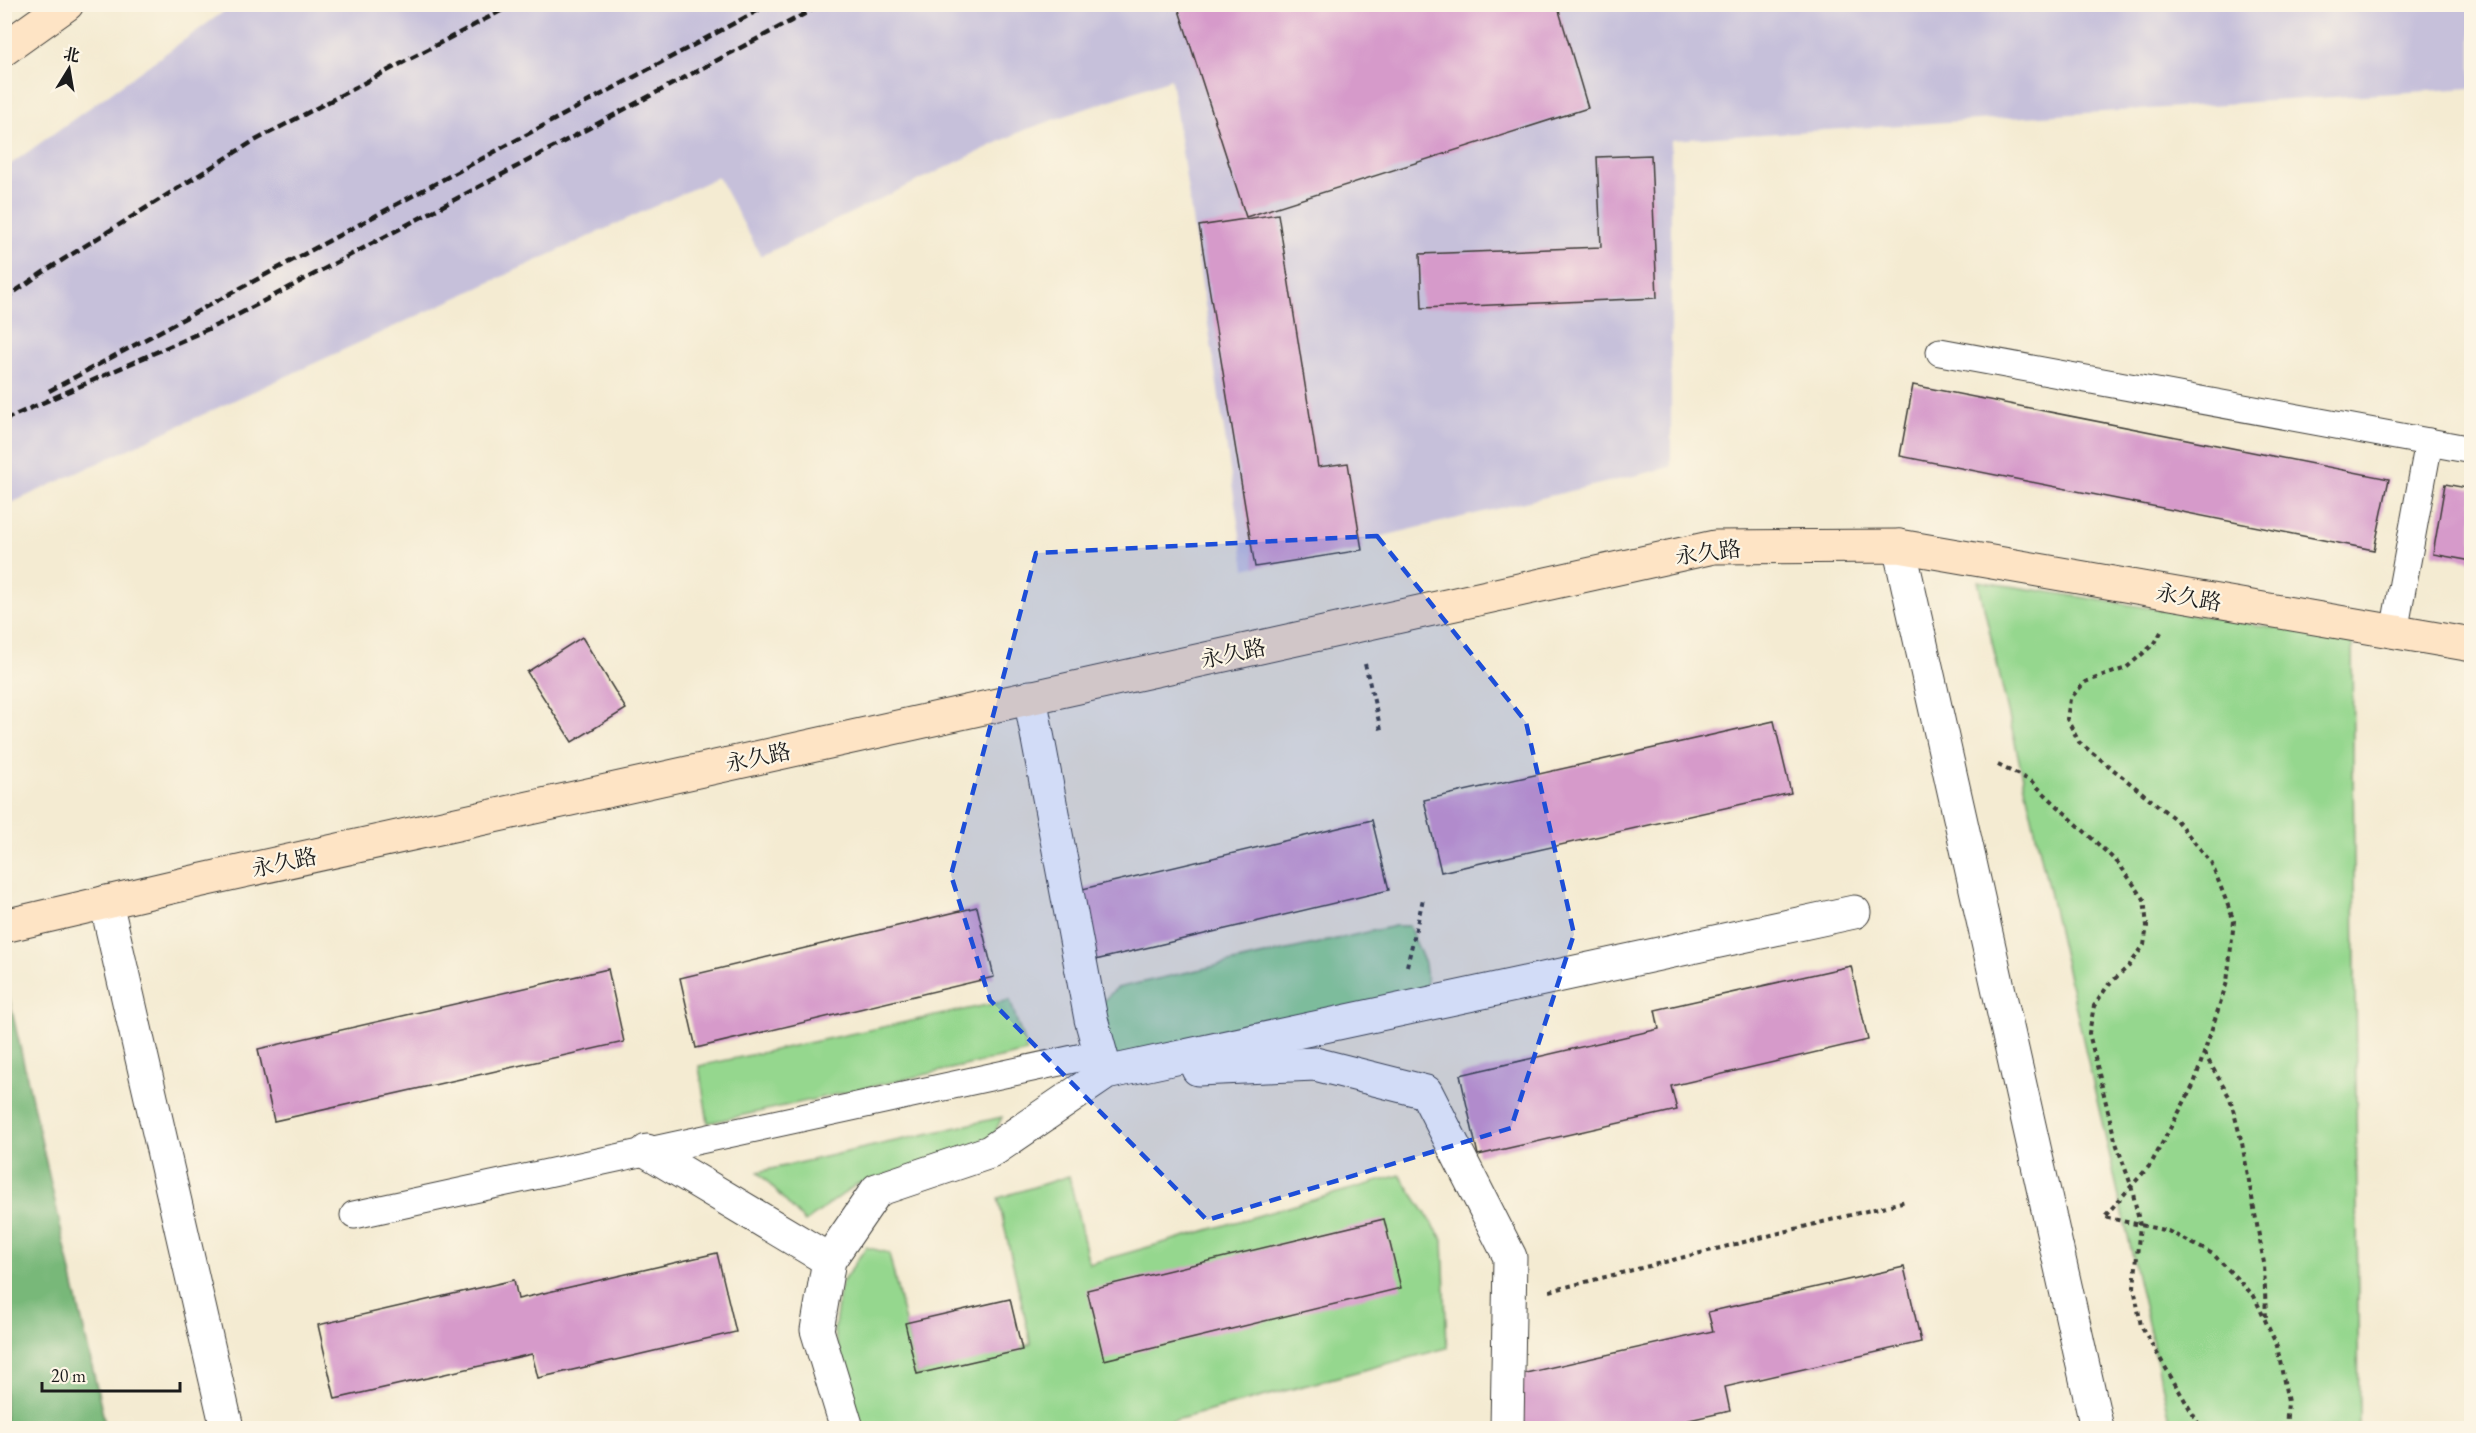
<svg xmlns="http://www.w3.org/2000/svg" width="2476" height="1433" viewBox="0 0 2476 1433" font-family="'EB Garamond','Noto Serif SC',serif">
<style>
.industrial{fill:#c6c0da}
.green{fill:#95d78e;stroke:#587a55;stroke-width:1.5}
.forest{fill:#78b879;stroke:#4a6a4a;stroke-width:1.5}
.building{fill:#d69aca}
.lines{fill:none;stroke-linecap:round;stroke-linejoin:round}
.service-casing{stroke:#3c3b37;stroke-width:29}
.minor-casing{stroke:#3c3b37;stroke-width:35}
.tertiary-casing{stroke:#3c3b37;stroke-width:35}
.secondary-casing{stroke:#3c3b37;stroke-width:35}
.path{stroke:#3c3b37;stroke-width:4;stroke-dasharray:4.5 4.5;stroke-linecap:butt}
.service{stroke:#fff;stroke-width:27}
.minor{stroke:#fff;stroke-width:33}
.tertiary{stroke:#fff;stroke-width:33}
.secondary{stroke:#fee4c5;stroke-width:33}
.rail{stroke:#1c1c1c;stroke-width:4.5;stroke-dasharray:9 4.5;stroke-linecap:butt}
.marked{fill:#1d4ed8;fill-opacity:0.2;stroke:#1d4ed8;stroke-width:4.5;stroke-dasharray:12 8;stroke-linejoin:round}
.labels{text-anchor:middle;stroke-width:4.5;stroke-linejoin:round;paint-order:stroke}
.street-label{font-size:22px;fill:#1c1c1c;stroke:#fcf5e5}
</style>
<rect width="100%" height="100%" fill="#fcf5e5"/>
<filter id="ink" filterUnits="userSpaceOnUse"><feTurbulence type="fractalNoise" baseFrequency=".0167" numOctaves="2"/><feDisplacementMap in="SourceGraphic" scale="12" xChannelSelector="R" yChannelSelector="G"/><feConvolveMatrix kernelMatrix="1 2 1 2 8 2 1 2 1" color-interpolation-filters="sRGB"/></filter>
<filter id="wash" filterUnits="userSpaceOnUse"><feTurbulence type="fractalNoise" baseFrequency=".008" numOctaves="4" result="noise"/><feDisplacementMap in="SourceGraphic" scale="24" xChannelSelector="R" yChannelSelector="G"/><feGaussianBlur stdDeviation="1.35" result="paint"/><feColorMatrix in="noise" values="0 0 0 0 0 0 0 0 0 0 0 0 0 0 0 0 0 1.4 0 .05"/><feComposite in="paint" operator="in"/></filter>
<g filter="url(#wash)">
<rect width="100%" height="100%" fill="#f4ebd2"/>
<path class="industrial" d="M233,5H2471V88L1671,140V467L1245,569L1171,79L1022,131L761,256L718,177L5,506L4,169Z"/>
<g class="green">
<path d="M1978,581L2352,640L2359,1428H2172Z"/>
<path d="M1395,926H1409L1425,964L1427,983L1417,998L1113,1064L1100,1004L1117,988Z"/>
<path d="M1010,1000L1027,1052L708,1123L699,1066Z"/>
<path d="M1002,1117L994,1135L976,1148L857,1184L805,1222L758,1172Z"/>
<path d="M1400,1175L1443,1240L1447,1348L1145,1428H861L834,1332L841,1284L866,1247L889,1253L917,1374L1031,1344L998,1198L1069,1176L1089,1264Z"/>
</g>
<path class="forest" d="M4,980H5L106,1428H5Z"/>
<g id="blocks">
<g class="building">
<path d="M1177,4H1557L1588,108L1246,217Z"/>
<path d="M1651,155L1657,298L1422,308L1420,254L1601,247L1597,157Z"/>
<path d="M1278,214L1318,467L1348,463L1362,550L1255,567L1199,226Z"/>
<path d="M1913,385L2389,479L2374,550L1900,456Z"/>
<path d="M2445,484L2472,489V561L2433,554Z"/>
<path d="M582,637L626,709L572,742L527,672Z"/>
<path d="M1774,721L1791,793L1441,872L1424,800Z"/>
<path d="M1372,820L1389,890L1091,961L1074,891Z"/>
<path d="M977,907L994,977L696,1048L680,978Z"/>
<path d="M1851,966L1868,1040L1671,1086L1677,1110L1478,1155L1460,1075L1659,1029L1655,1010Z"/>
<path d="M608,969L624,1042L274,1121L258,1049Z"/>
<path d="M1384,1219L1401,1288L1104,1360L1087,1290Z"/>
<path d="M717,1253L736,1332L538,1378L532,1354L335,1399L318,1325L514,1280L518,1299Z"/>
<path d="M1904,1267L1921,1342L1725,1387L1730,1411L1653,1428H1525L1513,1376L1713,1331L1708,1312Z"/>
<path d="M1010,1299L1022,1350L917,1374L905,1323Z"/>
</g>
</g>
</g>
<g filter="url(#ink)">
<use href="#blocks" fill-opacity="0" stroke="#3c3b37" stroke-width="1.5"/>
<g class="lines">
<g class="service-casing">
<g id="service">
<path d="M1940,352L2472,450"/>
<path d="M2394,632L2429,442"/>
<path d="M354,1215L1101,1053"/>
</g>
</g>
<g class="minor-casing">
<g id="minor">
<path d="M1030,697L1091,1019L1106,1073"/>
<path d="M1198,1069L1315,1064L1426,1092L1510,1257L1507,1428"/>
<path d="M647,1151L829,1260"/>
<path d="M847,1428L817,1330L829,1260L877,1190L990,1152L1106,1073L1854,912"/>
</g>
</g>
<g class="tertiary-casing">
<g id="tertiary">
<path d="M1899,546L2097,1428"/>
<path d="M106,902L227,1428"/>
</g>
</g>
<g class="secondary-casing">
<g id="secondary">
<path d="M4,49L67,4"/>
<path d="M4,926L189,883L1714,547L1899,546L2472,645"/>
</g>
</g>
<g class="path">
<path d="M2161,632L2155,643L2126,668L2085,682L2070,699L2067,719L2079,742L2176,820L2211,862L2234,921L2227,982L2194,1084L2151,1164L2104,1217L2168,1231L2213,1254L2254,1296L2277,1346L2288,1402L2286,1428"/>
<path d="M1365,664L1382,734"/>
<path d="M1998,765L2031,781L2119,864L2144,899L2147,926L2144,945L2129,966L2109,984L2094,1006L2089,1033L2115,1140L2131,1185L2140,1225L2134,1287L2141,1326L2201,1428"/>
<path d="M1407,966L1423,899"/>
<path d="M2204,1053L2230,1098L2242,1143L2264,1263L2266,1319"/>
<path d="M1550,1291L1906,1201"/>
</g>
<use href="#service" class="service"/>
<use href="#minor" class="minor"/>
<use href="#tertiary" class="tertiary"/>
<use href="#secondary" class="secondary"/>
<g class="rail">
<path d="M4,299L48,269L252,142L514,4"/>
<path d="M49,391L770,4"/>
<path d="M4,420L226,321L823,4"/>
</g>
</g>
</g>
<path class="marked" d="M1377,536L1526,722L1574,934L1511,1128L1207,1220L990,1000L951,875L1036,553Z"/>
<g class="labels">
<g class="street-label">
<text transform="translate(1708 552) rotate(-7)" y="8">永久路</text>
<text transform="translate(2189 597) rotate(10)" y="8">永久路</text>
<text transform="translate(1233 653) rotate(-12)" y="8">永久路</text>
<text transform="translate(758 757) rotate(-12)" y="8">永久路</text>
<text transform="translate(284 862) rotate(-12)" y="8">永久路</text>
</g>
</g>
<rect width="2476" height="1433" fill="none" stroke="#fcf5e5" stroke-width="24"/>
<g transform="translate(69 69) rotate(11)" stroke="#fcf5e5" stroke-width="4.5" paint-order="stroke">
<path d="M0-4.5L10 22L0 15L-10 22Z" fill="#1c1c1c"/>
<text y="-9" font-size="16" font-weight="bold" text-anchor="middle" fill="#1c1c1c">北</text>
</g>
<path d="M42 1382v9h138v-9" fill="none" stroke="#1c1c1c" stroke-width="3"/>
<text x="51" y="1382" font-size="18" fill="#1c1c1c" stroke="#fcf5e5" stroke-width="4.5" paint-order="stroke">20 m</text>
</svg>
